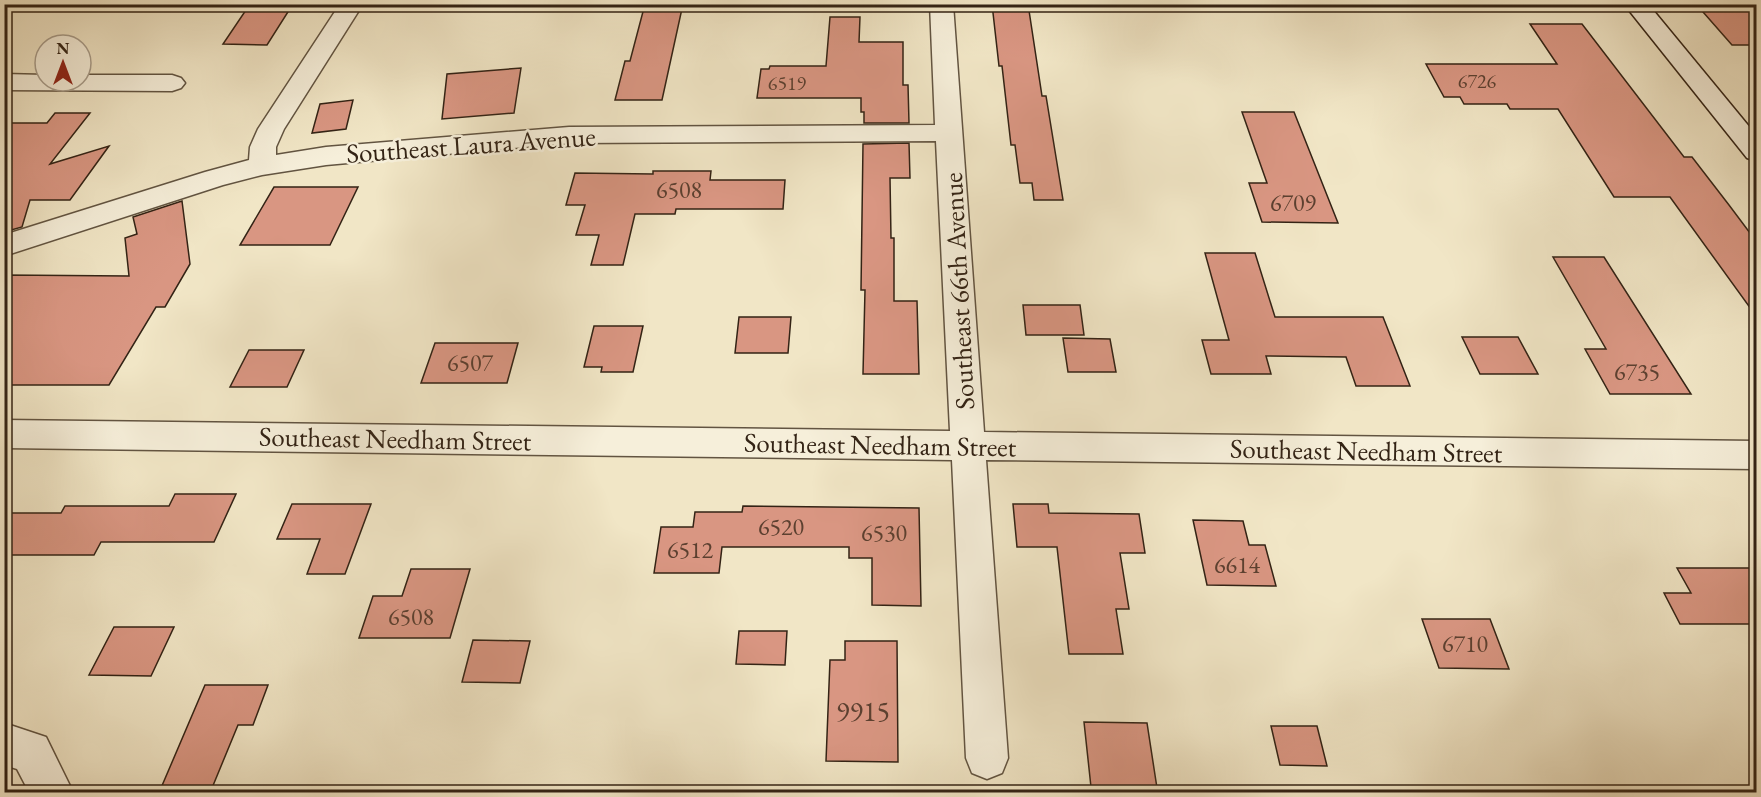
<svg xmlns="http://www.w3.org/2000/svg" width="1761" height="797" viewBox="0 0 1761 797" font-family="'EB Garamond',serif">
<style>
.building{fill:#d99682;stroke:#332315;stroke-width:1.5}
.lines{fill:none;stroke-linecap:round;stroke-linejoin:round}
.street-casing{stroke:#625441;stroke-width:3}
.secondary-casing{stroke:#332315;stroke-width:3}
.street{fill:#f6efda;fill-rule:evenodd}
.secondary{fill:#f6efda;fill-rule:evenodd}
.labels{text-anchor:middle;stroke-width:5;stroke-linejoin:round;paint-order:stroke}
.far-number-label{font-size:20px;fill:#5c4030}
.number-label{font-size:24px;fill:#5c4030}
.street-label{font-size:27px;fill:#332315;stroke:#f6efda}
.near-number-label{font-size:28px;fill:#5c4030}
</style>
<rect width="100%" height="100%" fill="#f1e6c6"/>
<filter id="stains"><feTurbulence type="fractalNoise" baseFrequency=".00333" numOctaves="4"/><feColorMatrix values="0 0 0 0 .2 0 0 0 0 .09 0 0 0 0 .02 0 0 0 .5 -.17"/></filter>
<radialGradient id="worn" r=".72"><stop offset=".6" stop-color="#630" stop-opacity="0"/><stop offset="1" stop-color="#630" stop-opacity=".3"/></radialGradient>
<g class="building">
<path d="M250,4H293L267,45L223,44Z"/>
<path d="M645,4H683L662,100H615L625,61H630Z"/>
<path d="M992,4H1028L1042,96H1046L1063,200H1034L1032,183H1020L1015,145H1011L1002,66H999Z"/>
<path d="M1696,4H1756V45H1732Z"/>
<path d="M830,17H860L859,42H903V85H908L909,123H864V112H861V98H757L761,69H769L770,66H826Z"/>
<path d="M1530,24H1582L1684,157H1692L1729,205L1756,241V316L1670,197H1614L1558,109H1510L1507,104H1464L1460,97H1444L1426,64H1557Z"/>
<path d="M521,68L514,113L442,119L447,74Z"/>
<path d="M353,100L346,129L312,133L320,104Z"/>
<path d="M1242,112H1294L1338,223L1262,222L1249,183H1267Z"/>
<path d="M55,113H90L50,164L109,146L70,200H30L22,227L4,232V123H47Z"/>
<path d="M909,143L910,178H890L891,238H894V301H917L919,374H863L865,290H861L863,144Z"/>
<path d="M653,171H711L710,180H785L783,209H676L675,214H635L623,265H591L599,235H576L585,205H566L575,173L653,174Z"/>
<path d="M274,187H358L330,245H240Z"/>
<path d="M182,201L190,264L165,307H156L109,385H4V275L129,276L125,238L137,234L133,217Z"/>
<path d="M1205,253H1255L1275,317H1383L1410,386H1356L1346,357L1266,356L1271,374H1211L1202,340H1229Z"/>
<path d="M1553,257H1604L1691,394H1610L1585,349H1606Z"/>
<path d="M1023,305H1080L1084,335H1026Z"/>
<path d="M739,317H791L788,353H735Z"/>
<path d="M594,326H643L633,372H601L602,367H584Z"/>
<path d="M1462,337H1518L1538,374H1480Z"/>
<path d="M1063,338L1110,339L1116,372H1068Z"/>
<path d="M435,343H518L507,383H421Z"/>
<path d="M249,350H304L287,387H230Z"/>
<path d="M175,494H236L214,542H101L94,555H4V513H61L65,506H169Z"/>
<path d="M292,504H371L345,574H307L320,539H277Z"/>
<path d="M1013,504H1048L1049,513L1139,514L1145,553H1120L1129,609H1116L1123,654H1069L1057,547H1017Z"/>
<path d="M743,506L919,508L921,606L872,605V558H849V547H722L719,573H654L661,527H693L695,512H742Z"/>
<path d="M1193,520L1243,521L1249,545H1265L1276,586L1207,585Z"/>
<path d="M1677,568H1756V624H1680L1664,593H1691Z"/>
<path d="M411,569H470L450,638H359L373,596H402Z"/>
<path d="M1422,619H1490L1509,669L1439,668Z"/>
<path d="M114,627H174L151,676L89,675Z"/>
<path d="M739,631H787L785,665L736,664Z"/>
<path d="M473,640L530,641L520,683L462,682Z"/>
<path d="M845,641H897L898,762L826,761L830,660H845Z"/>
<path d="M205,685H268L253,725H238L212,788H161Z"/>
<path d="M1084,722L1147,723L1157,788L1091,787Z"/>
<path d="M1271,726H1317L1327,766L1280,765Z"/>
</g>
<g class="lines">
<g class="street-casing">
<g id="street">
<path d="M340,4H363L284,129L276,147V155L326,147L569,127L935,125L930,4H953L984,432L1756,441V469L986,460L1008,758L1002,773L987,779L972,773L966,758L952,460L4,448V420L950,431L936,141L569,143L326,165L262,175L223,185L4,256V235L205,172L249,160L250,147L258,129Z"/>
<path d="M4,74L45,75V81H81V75H172L181,78L185,83L181,88L172,91L4,90Z"/>
<path d="M4,723L46,737L73,792H29L17,769L4,765Z"/>
</g>
</g>
<g class="secondary-casing">
<path id="secondary" d="M1624,4H1648L1756,135V161L1747,158Z"/>
</g>
<use href="#street" class="street"/>
<use href="#secondary" class="secondary"/>
</g>
<g class="labels">
<g class="far-number-label">
<text x="1477" y="88">6726</text>
<text x="787" y="90">6519</text>
</g>
<g class="number-label">
<text x="679" y="198">6508</text>
<text x="1293" y="211">6709</text>
<text x="470" y="371">6507</text>
<text x="1637" y="380">6735</text>
<text x="781" y="535">6520</text>
<text x="884" y="541">6530</text>
<text x="690" y="558">6512</text>
<text x="1237" y="573">6614</text>
<text x="411" y="625">6508</text>
<text x="1465" y="652">6710</text>
</g>
<g class="street-label">
<text transform="translate(471 145) rotate(-4)" y="9">Southeast Laura Avenue</text>
<text transform="translate(959 291) rotate(-93)" y="9">Southeast 66th Avenue</text>
<text transform="translate(395 439) rotate(1)" y="9">Southeast Needham Street</text>
<text transform="translate(880 445) rotate(1)" y="9">Southeast Needham Street</text>
<text transform="translate(1366 451) rotate(1)" y="9">Southeast Needham Street</text>
</g>
<g class="near-number-label">
<text x="863" y="721">9915</text>
</g>
</g>
<rect width="1761" height="797" fill="none" stroke="#f1e6c6" stroke-width="24"/>
<rect x="6" y="6" width="1749" height="785" fill="none" stroke="#332315" stroke-width="3"/>
<rect x="12" y="12" width="1737" height="773" fill="none" stroke="#332315" stroke-width="1.5"/>
<g transform="translate(63 63)"><circle r="28" fill="#f6efda" stroke="#a89d8b" stroke-width="1.5"/>
<path d="M0-4.5L10 22L0 15L-10 22Z" fill="#8f2418"/>
<text y="-9" font-size="16" font-weight="bold" text-anchor="middle" fill="#332315">N</text>
</g>
<rect width="100%" height="100%" filter="url(#stains)"/>
<rect width="100%" height="100%" fill="url(#worn)"/>
</svg>
